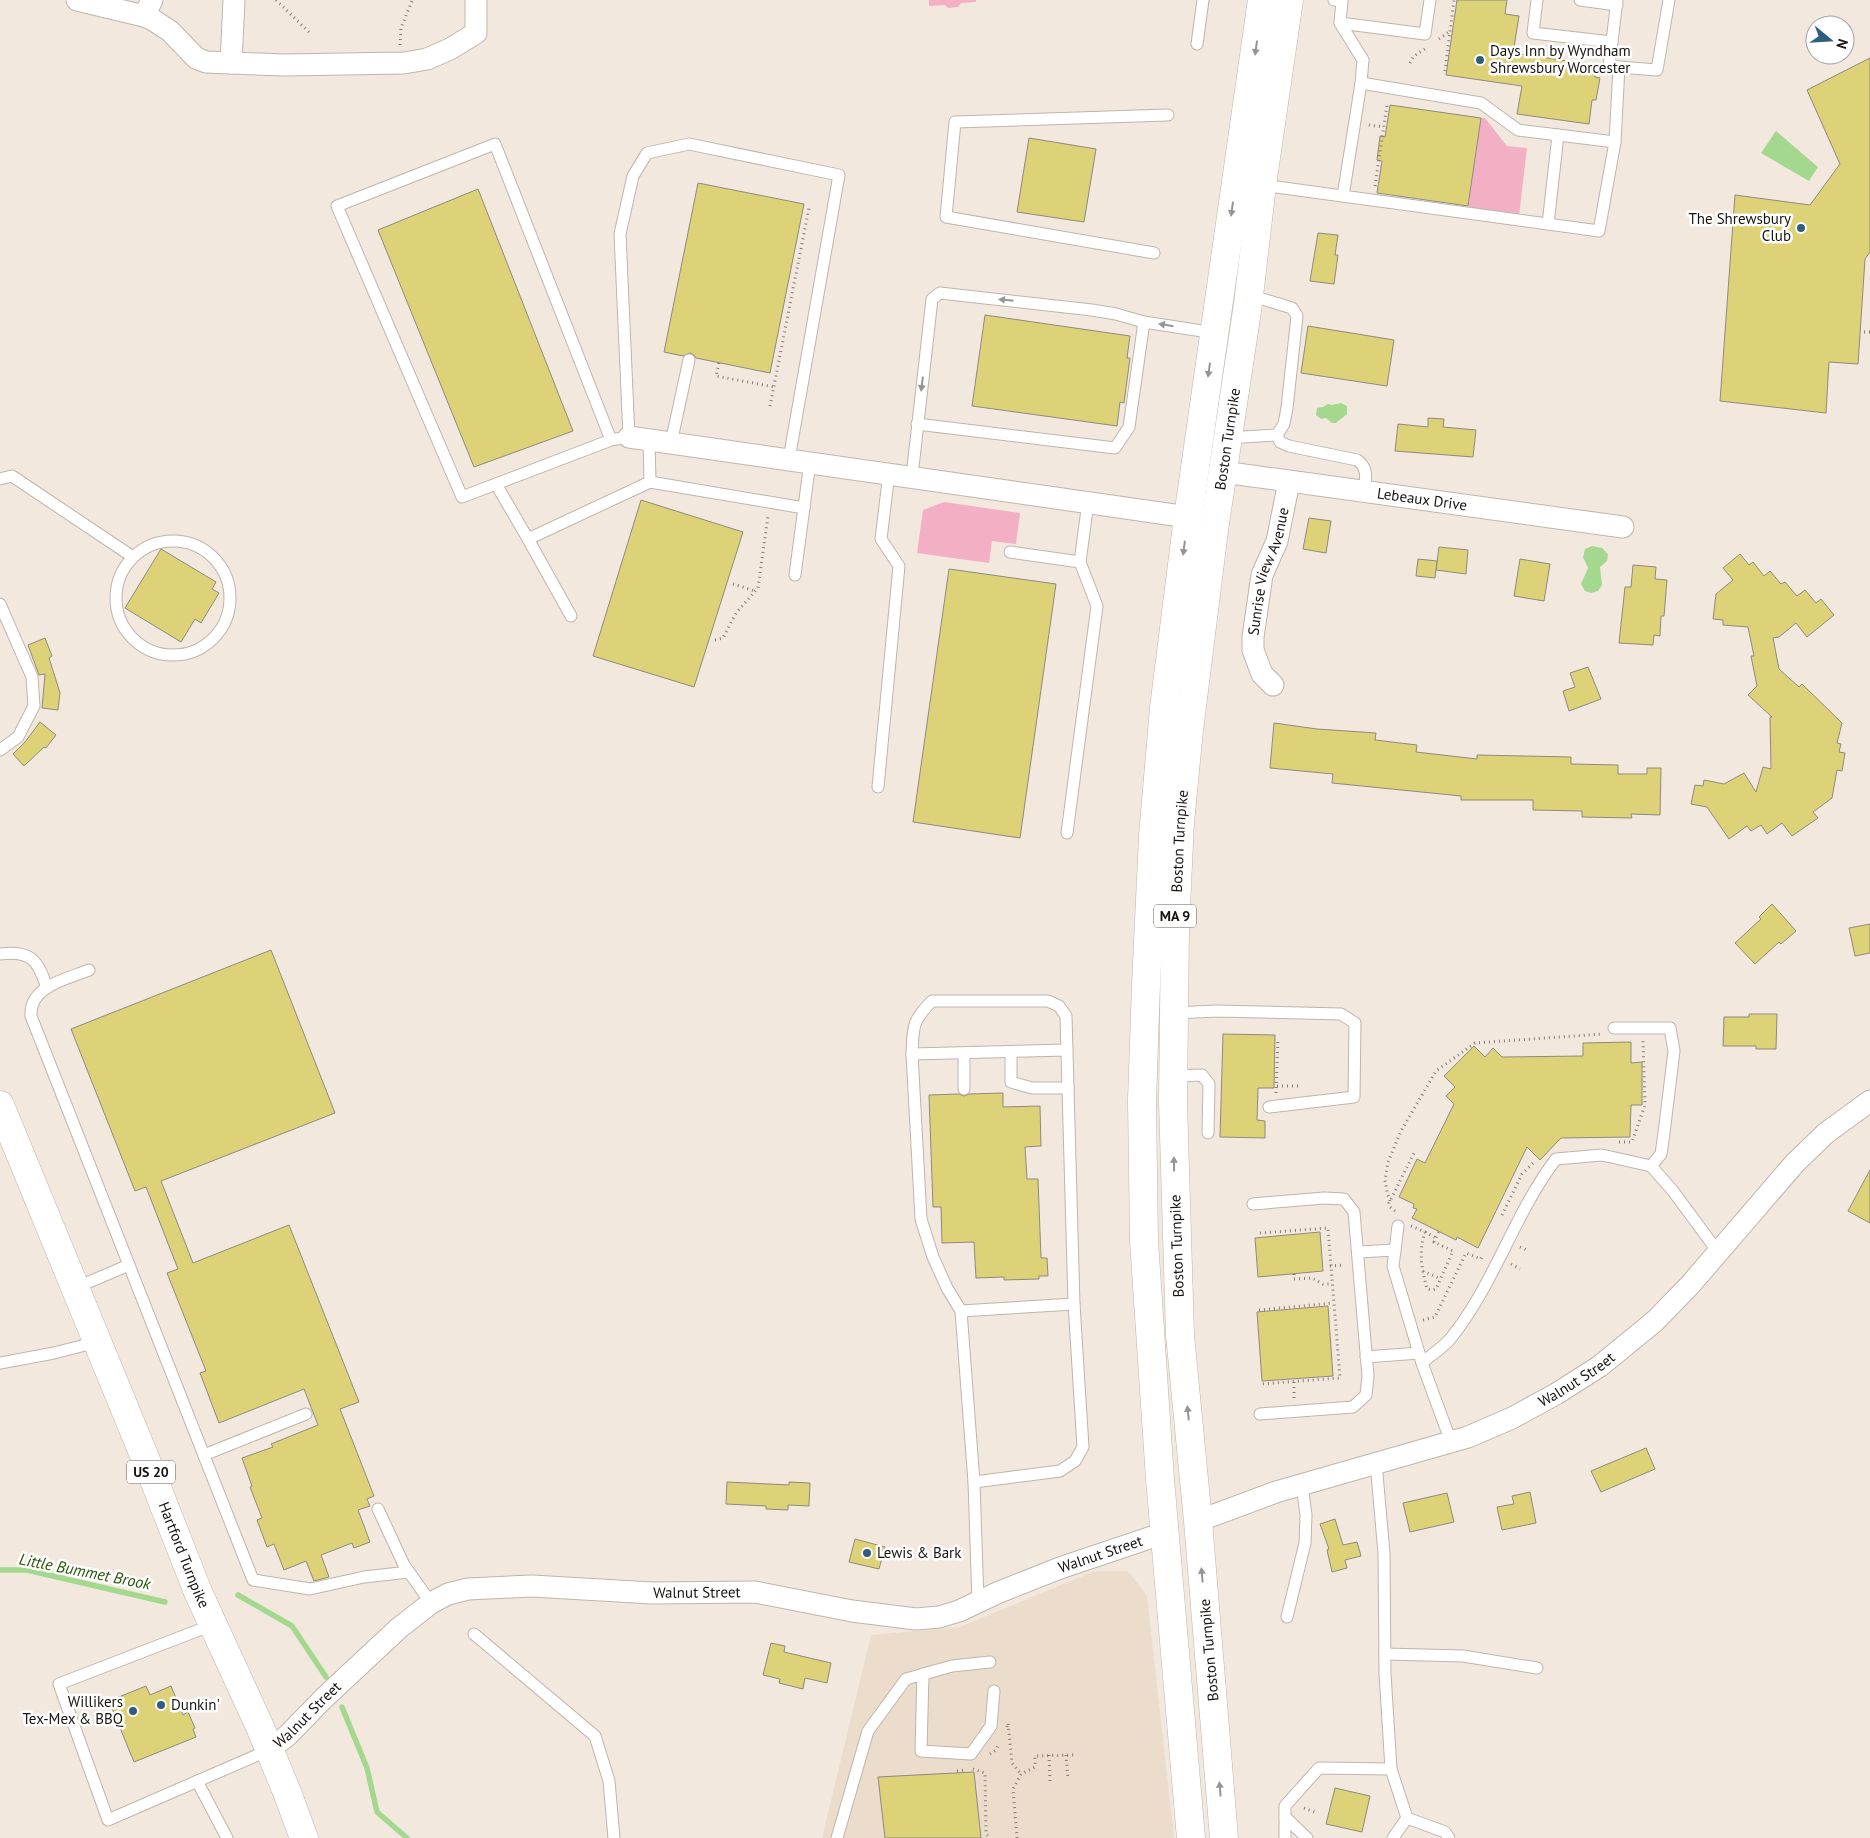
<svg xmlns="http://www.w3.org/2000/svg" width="1870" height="1838" viewBox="0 0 1870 1838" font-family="'PT Sans',sans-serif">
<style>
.built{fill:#ecdccc}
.green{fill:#f3b0c5}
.water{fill:#a4d88f}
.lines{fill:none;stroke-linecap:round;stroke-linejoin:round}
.stream{stroke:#a4d88f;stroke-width:5.5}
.building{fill:#ded279;stroke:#8c8b7f}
.lane-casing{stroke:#beb5ab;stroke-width:13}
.street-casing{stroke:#beb5ab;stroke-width:23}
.primary-casing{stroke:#beb5ab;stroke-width:29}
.highway-casing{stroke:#beb5ab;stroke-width:29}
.path{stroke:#847d77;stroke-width:3;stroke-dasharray:1 4;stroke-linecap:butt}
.lane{stroke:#fff;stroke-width:11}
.street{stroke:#fff;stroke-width:21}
.primary{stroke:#fff;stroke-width:28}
.highway{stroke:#fff;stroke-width:28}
.oneway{fill:#979593}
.poi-dot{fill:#305e7d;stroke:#fff;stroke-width:2}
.labels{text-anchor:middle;stroke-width:5;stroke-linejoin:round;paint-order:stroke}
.shield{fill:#fff;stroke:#5d5a58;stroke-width:1}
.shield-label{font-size:14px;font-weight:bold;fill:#171310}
.poi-label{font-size:15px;fill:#171310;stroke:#fff;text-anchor:start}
.street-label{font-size:15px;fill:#171310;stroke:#fff}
.water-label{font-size:16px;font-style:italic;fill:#275509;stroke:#fff}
</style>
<rect width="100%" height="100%" fill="#f2e8de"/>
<path class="built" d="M1095,1571H1128L1147,1596L1174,1838H822L871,1635L960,1627Z"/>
<g class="green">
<path d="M929,0H976V2L961,3L958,7L948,8L945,5L929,6Z"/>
<path d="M1481,118H1485L1507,146L1527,148L1519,216L1468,209Z"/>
<path d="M944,502L1020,513L1016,544L992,541L989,563L917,553L923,510Z"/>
</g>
<g class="water">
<path d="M1776,131L1818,167L1809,181L1761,153Z"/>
<path d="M1341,403L1347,406V414L1336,423H1332L1326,418L1321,419L1316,415L1317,408L1323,407L1328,404L1332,405Z"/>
<path d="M1592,546L1602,548L1608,554L1607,561L1600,567L1602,585L1598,591L1591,593L1585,591L1581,584L1588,568L1583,557L1585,549Z"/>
</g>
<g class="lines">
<g class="stream">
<path d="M0,1570H27L165,1602"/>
<path d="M238,1595L292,1626L326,1677"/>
<path d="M342,1707L367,1768L377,1812L407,1838"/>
</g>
</g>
<g class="building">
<path d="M1457,0H1507L1505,14L1519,16L1513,53L1596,65L1595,77L1600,78L1596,100H1592L1589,124L1517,114L1522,86L1446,75Z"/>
<path d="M1870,58V252L1865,259L1858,364L1829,362L1826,413L1720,401L1735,195L1810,205L1840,164L1807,90Z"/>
<path d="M1390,105L1481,118L1468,206L1377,193L1382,161L1377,160L1380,136L1385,137Z"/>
<path d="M1029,138L1096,149L1084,222L1017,212Z"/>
<path d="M698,183L804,204L770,373L696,358L694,355L690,353L683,356L664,352Z"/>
<path d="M478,189L573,431L474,467L378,230Z"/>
<path d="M1318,233L1338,235L1335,255H1338L1334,284L1310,281Z"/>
<path d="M985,315L1130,336L1127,358H1130L1124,403L1120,402L1117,426L972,406Z"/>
<path d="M1308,326L1394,340L1387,386L1301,373Z"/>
<path d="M1428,418L1444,419L1443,427L1476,430L1473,457L1395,451L1398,424L1428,427Z"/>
<path d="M641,500L743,532L694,687L593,656Z"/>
<path d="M1309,518L1331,521L1326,553L1303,549Z"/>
<path d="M1439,547L1468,550L1466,574L1436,570Z"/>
<path d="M161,549L216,582L212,589L219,593L201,623L195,619L181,642L125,608Z"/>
<path d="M1740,554L1749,565L1753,562L1764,576L1770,571L1781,584L1785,582L1797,596L1805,590L1816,603L1821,599L1834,615L1807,637L1796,623L1779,637L1773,638L1779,669L1799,687L1802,684L1842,723L1837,743L1841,744L1839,752L1845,753L1842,771L1837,770L1832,798L1813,812L1818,818L1792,836L1782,823L1767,834L1761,825L1751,831L1747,826L1729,839L1707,807L1691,804L1695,785L1703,786L1704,780L1724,784L1744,773L1756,792L1763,767L1771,769L1770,717H1772L1748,695L1757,686L1751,656H1754L1748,627L1723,625V620L1713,619L1716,594L1733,580L1723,568Z"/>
<path d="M1418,559L1437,561L1435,578L1416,576Z"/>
<path d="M1520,559L1550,564L1544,601L1514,596Z"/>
<path d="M1633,565L1656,567L1655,579L1667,580L1664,616H1661L1660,636L1654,635L1653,645L1619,643L1625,587H1631Z"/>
<path d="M949,569L1056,584L1020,838L913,822Z"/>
<path d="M45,638L52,656L49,658L60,693L58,710L42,708L45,674L39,675L28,645Z"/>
<path d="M1588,667L1601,699L1569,711L1563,691L1575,687L1570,673Z"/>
<path d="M40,722L56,735L46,748L44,747L24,766L13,754L25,742Z"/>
<path d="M1274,723L1317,729L1376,733L1375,740L1417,745L1416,752L1477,759V755L1571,757V764L1618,765V774H1647V768H1661L1660,815L1631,814L1632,818L1582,817V811L1533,810V800H1461V796L1332,783L1333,774L1270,768Z"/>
<path d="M1772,904L1796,931L1781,944L1779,942L1755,964L1735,943L1761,919L1759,917Z"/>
<path d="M1870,924V953L1855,956L1849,928Z"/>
<path d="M271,950L335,1113L161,1181L193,1263L289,1225L359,1402L340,1409L374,1496L367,1499L370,1506L358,1510L370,1542L354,1548L352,1543L321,1555L329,1577L314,1581L306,1561L284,1570L274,1544L267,1547L257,1520L262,1518L250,1487L252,1486L242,1458L273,1447L271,1444L318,1425L304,1389L219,1423L200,1373L206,1371L167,1273L178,1269L146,1187L135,1191L71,1029Z"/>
<path d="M1749,1014H1777L1776,1049H1756V1046H1723L1724,1017H1749Z"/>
<path d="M1223,1034L1275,1035L1274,1088H1258L1257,1120L1265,1121V1138L1220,1137Z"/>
<path d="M1631,1042V1063L1642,1062V1105H1631L1630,1137L1561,1138L1540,1160L1527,1147L1478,1248L1457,1237L1456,1240L1412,1218L1417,1209L1413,1208L1414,1204L1399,1197L1417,1159L1425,1163L1454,1104L1446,1096L1455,1087L1444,1076L1474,1046L1485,1057L1493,1048L1502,1057L1583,1056V1043Z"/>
<path d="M1003,1093V1107L1040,1106L1041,1146L1025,1147L1027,1179H1038L1041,1258H1047L1048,1276H1039V1279L1004,1280V1277L976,1278L974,1242L942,1243L941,1207H933L929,1095L959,1094L964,1096L969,1094Z"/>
<path d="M1870,1170V1223L1848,1211Z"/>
<path d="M1320,1232L1323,1271L1258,1277L1255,1238Z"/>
<path d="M1328,1306L1333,1376L1262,1381L1257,1312Z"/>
<path d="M1646,1448L1655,1469L1601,1492L1591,1471Z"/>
<path d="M727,1482L789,1485V1482L810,1483L809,1506L788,1505V1510L766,1509V1506L726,1504Z"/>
<path d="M1530,1492L1536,1523L1502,1530L1497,1507L1514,1504L1512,1496Z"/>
<path d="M1447,1493L1454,1522L1410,1532L1403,1503Z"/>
<path d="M1335,1519L1343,1545L1357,1542L1361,1556L1345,1560L1347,1568L1332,1572L1327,1550L1329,1549L1320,1524Z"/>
<path d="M855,1539L885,1547L879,1569L849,1562Z"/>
<path d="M771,1643L785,1646L784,1652L831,1663L827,1683L805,1678L803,1689L779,1683L780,1679L763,1675Z"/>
<path d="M146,1686L150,1695L171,1686L183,1715L188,1712L195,1728L193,1729L196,1737L134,1762L109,1701Z"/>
<path d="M974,1772L981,1838H885L878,1777Z"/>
<path d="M1335,1788L1370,1796L1362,1832L1326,1824Z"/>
</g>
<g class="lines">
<g class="lane-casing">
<g id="lane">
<path d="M1537,0L1533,33L1612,42"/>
<path d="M1580,0L1617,5"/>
<path d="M1617,0L1609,66L1619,67"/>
<path d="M1340,23L1425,34L1430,0"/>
<path d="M1197,44L1203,0"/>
<path d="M1615,142L1619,67L1657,70L1669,0"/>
<path d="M1262,185L1599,231L1615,142L1518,130L1481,103L1361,83L1363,60L1340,23L1342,1L1334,0"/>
<path d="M1343,196L1361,83"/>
<path d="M1548,224L1558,135"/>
<path d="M1154,253L946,217L955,122L1168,115"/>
<path d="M917,424L1115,448L1129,427L1144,322"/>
<path d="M1277,435L1280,442L1289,446L1357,460C1369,468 1365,479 1365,492"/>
<path d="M1227,438L1277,435L1284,424L1287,408L1297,316L1292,308L1249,295"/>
<path d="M649,439L650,482L804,508"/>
<path d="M611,440L495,144L337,206L462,497L611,440L629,437L620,234L633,176L647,153L689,144L839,175L789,459"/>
<path d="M671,443L689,360"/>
<path d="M912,476L932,299L940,293L1092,310L1116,314L1144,322L1215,333"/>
<path d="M0,479L12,476L133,557"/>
<path d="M496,484L528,539L650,482"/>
<path d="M528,539L571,616"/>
<circle cx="173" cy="598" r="57"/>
<path d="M1010,552L1080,562"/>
<path d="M795,575L810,462"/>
<path d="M0,604L32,677L34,706L18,737L0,750"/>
<path d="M878,787L899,566L881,539L889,473"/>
<path d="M1067,833L1097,606L1080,562L1088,502"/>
<path d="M0,954C32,950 38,961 47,988"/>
<path d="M89,970C67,979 29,986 31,1016L253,1580L310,1589L364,1577L409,1572"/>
<path d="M1173,1013L1217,1011L1341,1014L1355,1023L1354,1097L1269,1107"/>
<path d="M1614,1028H1670L1674,1051L1664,1133L1661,1154L1651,1166"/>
<path d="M1011,1052V1082L1032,1088H1068"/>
<path d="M964,1053V1089"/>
<path d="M912,1054L1067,1050"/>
<path d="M1173,1076L1202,1075L1209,1084L1208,1133"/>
<path d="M1253,1204L1324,1198L1344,1199L1354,1212L1368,1376L1366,1395L1353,1407L1260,1414"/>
<path d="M1398,1226L1393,1266L1422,1363"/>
<path d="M1358,1252L1395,1250"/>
<path d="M75,1288L129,1265"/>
<path d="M961,1311L947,1288L933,1257L921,1219L912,1054C913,1027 912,1021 932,1001H1048L1059,1006L1066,1016L1074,1304L961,1311L974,1482L978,1602"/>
<path d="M1366,1357L1419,1353"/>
<path d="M0,1363L54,1353L97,1342"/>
<path d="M1451,1442L1422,1363C1431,1355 1444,1347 1451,1338C1495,1283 1514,1214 1556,1159L1602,1155L1651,1166L1673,1191L1718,1252"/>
<path d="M204,1455L306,1414"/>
<path d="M1376,1463L1384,1553L1385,1674L1391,1769L1407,1818L1393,1838"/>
<path d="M974,1482L1060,1471L1075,1461L1083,1447L1074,1304"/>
<path d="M378,1509L404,1565L431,1603"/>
<path d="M1287,1617L1305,1543L1306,1515L1302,1485"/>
<path d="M212,1625L59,1684L108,1820L269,1750"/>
<path d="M474,1634L595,1736L609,1781L614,1838"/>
<path d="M1385,1654L1463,1656L1537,1668"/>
<path d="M923,1674L921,1751L971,1754L991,1726L994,1691"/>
<path d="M197,1781L227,1838"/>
<path d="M1285,1817V1838"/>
<path d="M1407,1818L1445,1832L1449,1838"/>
<path d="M837,1838L868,1731L906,1679L952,1666L990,1662"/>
<path d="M1307,1838L1285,1817V1806L1319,1768L1391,1769"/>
</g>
</g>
<g class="street-casing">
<g id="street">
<path d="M77,0L144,16L152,0"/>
<path d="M234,0L231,63L284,65L404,63L427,59L450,49L476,33V0"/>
<path d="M144,16L153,20L170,31L196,58L206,62L231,63"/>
<path d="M629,437L1188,517"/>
<path id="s1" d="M1223,472L1623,527"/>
<path id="s2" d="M1273,685L1262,674L1253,650V637L1262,575L1277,541L1289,482"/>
<path id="s3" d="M1198,1521L1276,1492L1468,1437L1512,1418L1556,1394L1600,1366L1655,1321L1690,1285L1795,1163L1826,1133L1870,1101"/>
<path id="s4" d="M269,1750L288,1735L324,1698L399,1628L431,1603L448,1594L468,1589L532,1586L652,1593L755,1592L852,1611L916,1619L939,1617L959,1611L997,1593L1060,1568L1164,1533"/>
</g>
</g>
<g class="primary-casing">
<g id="primary">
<path id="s5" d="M0,1105L150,1470L198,1592L260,1727L287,1792L304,1838"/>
</g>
</g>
<g class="highway-casing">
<g id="highway">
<path d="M1191,1838L1160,1479L1144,1241L1142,1101L1146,985L1153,836L1164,708L1188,517L1262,0"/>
<path id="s6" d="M1224,1838L1198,1521L1180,1335L1173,1101L1175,928L1180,822L1189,730L1214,530L1248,304L1262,185L1289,0"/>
</g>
</g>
<g class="path">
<path d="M276,0L309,32"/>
<path d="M1439,39L1449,32"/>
<path d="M400,45L401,28L412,1"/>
<path d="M1410,63L1413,57L1426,48"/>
<path d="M1445,71L1454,0"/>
<path d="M1369,125L1384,127"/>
<path d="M1375,186L1387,105"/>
<path d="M1864,332H1870"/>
<path d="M719,363L716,376L774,387"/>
<path d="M770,406L809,208"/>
<path d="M733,584L755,591"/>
<path d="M715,640L723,638L736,613L758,588L768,516"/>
<path d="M1277,1086H1301"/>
<path d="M1276,1093L1278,1038"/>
<path d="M1619,1142H1632L1645,1105L1643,1041"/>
<path d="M1390,1201L1387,1192L1385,1180L1388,1162L1401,1131L1436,1071L1475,1043L1602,1034"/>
<path d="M1395,1211L1390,1207L1389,1203L1414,1153"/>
<path d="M1502,1215L1522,1174L1535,1161"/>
<path d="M1411,1226L1425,1232C1418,1253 1422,1269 1427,1289L1432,1290L1436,1289L1453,1251L1434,1242L1439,1231"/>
<path d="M1425,1232L1436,1238"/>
<path d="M1260,1233L1328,1228L1340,1378L1260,1384"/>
<path d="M1520,1247L1529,1251"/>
<path d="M1511,1264L1520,1269"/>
<path d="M1330,1266L1344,1265"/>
<path d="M1423,1271L1441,1279"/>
<path d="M1294,1274V1279L1312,1278L1323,1284H1332"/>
<path d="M1259,1310L1333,1303"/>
<path d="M1423,1320L1435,1317L1466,1253L1481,1259L1482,1257"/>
<path d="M1294,1382V1399"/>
<path d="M1007,1727L1008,1723L1012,1763L1021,1774"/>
<path d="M990,1754L996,1750L999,1743"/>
<path d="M1049,1755L1050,1781"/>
<path d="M1066,1755L1068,1779"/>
<path d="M973,1769L985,1773L986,1834L990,1838"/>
<path d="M957,1771L964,1770"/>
<path d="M1304,1808L1317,1813"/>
<path d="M1017,1838L1013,1789L1021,1774L1035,1767V1756L1075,1755"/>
</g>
<use href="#lane" class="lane"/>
<use href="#street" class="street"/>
<use href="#primary" class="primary"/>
<use href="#highway" class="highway"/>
</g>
<defs><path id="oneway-solid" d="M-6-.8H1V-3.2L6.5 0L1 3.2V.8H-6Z" transform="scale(1.25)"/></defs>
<g class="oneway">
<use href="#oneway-solid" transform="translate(1256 48) rotate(98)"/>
<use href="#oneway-solid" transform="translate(1232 209) rotate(98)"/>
<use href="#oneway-solid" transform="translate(1006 300) rotate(-174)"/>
<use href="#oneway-solid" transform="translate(1166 325) rotate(-171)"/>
<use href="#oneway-solid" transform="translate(1209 370) rotate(98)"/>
<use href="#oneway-solid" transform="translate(922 384) rotate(97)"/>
<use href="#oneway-solid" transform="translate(1184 548) rotate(97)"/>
<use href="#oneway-solid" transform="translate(1174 1164) rotate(-91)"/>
<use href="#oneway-solid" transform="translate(1188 1413) rotate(-96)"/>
<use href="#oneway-solid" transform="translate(1202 1575) rotate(-95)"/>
<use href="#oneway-solid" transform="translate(1220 1789) rotate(-95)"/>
</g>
<g class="poi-dot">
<circle cx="1480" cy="60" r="5"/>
<circle cx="1801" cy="228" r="5"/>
<circle cx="867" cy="1553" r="5"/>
<circle cx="161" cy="1705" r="5"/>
<circle cx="133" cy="1711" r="5"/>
</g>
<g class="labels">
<g class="shield">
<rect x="1154" y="904.5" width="42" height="23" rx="4"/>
<rect x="127" y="1460.5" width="48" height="23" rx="4"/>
</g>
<g class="shield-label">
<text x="1175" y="921">MA 9</text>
<text x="151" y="1477">US 20</text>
</g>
<g class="poi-label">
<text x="1490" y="56">Days Inn by Wyndham<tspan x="1490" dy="17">Shrewsbury Worcester</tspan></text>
<text x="1791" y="224" text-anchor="end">The Shrewsbury<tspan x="1791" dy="17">Club</tspan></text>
<text x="877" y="1558">Lewis &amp; Bark</text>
<text x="123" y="1707" text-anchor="end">Willikers<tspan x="123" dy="17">Tex-Mex &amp; BBQ</tspan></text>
<text x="171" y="1710">Dunkin'</text>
</g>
<g class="street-label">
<text dy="5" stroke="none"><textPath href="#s6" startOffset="1404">Boston Turnpike</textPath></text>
<text dy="5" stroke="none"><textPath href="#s1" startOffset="201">Lebeaux Drive</textPath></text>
<text dy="5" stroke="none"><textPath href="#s2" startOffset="122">Sunrise View Avenue</textPath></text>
<text dy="5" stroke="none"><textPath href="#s6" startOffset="999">Boston Turnpike</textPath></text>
<text transform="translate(1177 1246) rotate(-92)" y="5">Boston Turnpike</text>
<text dy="5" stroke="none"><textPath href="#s3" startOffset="406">Walnut Street</textPath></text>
<text dy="5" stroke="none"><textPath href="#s4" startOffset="906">Walnut Street</textPath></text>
<text dy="5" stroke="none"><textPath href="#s5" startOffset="486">Hartford Turnpike</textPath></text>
<text dy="5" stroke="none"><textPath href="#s4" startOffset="488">Walnut Street</textPath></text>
<text transform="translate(1209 1650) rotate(-95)" y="5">Boston Turnpike</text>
<text dy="5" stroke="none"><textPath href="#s4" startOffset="52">Walnut Street</textPath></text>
</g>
<g class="water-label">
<text transform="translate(85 1571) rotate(11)" y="6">Little Bummet Brook</text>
</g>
</g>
<g transform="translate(1830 40) rotate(108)"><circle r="24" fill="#ffffff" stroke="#a2a19f"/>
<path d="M0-4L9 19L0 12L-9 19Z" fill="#305e7d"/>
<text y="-8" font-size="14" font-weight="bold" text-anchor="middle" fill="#171310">N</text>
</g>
</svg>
